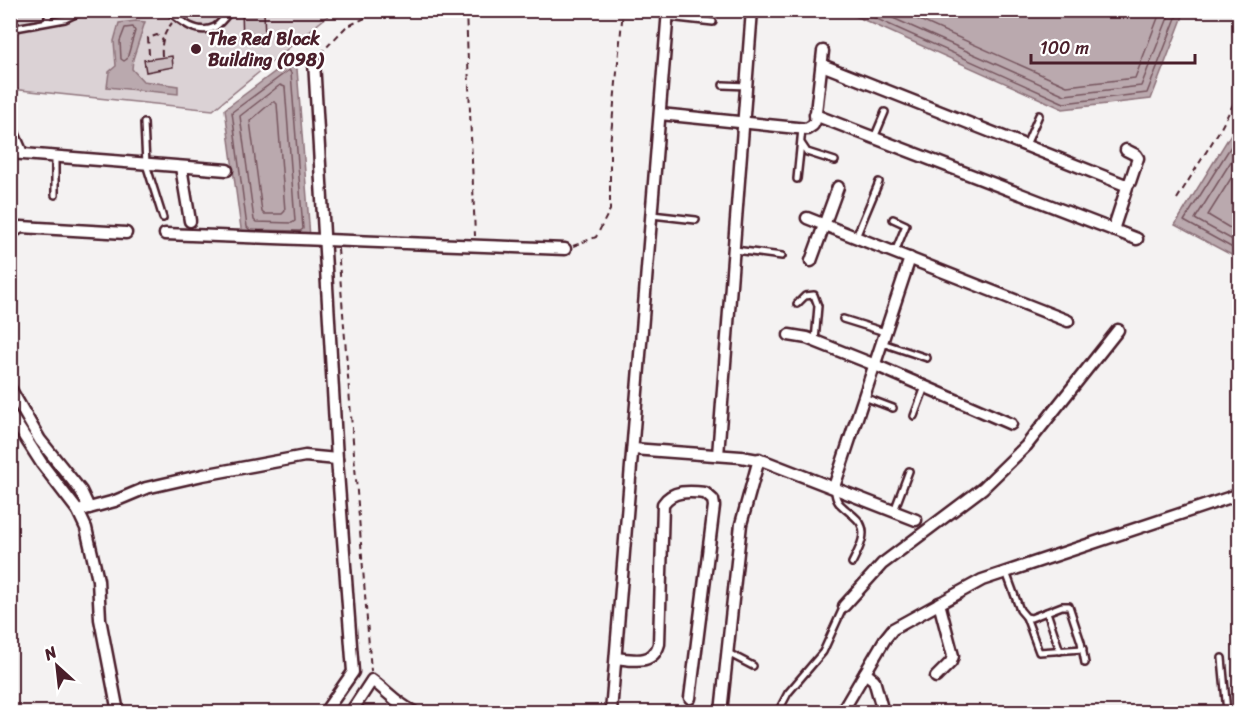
<svg xmlns="http://www.w3.org/2000/svg" width="1250" height="723" viewBox="0 0 1250 723" font-family="Sriracha,sans-serif">
<style>
.green{fill:#dbd2d5;stroke:#927880;stroke-width:1.5}
.water{fill:#baa9ae;stroke:#8d727a;stroke-width:1.5}
.lines{fill:none;stroke-linecap:round;stroke-linejoin:round}
.shore{stroke:#77565f;stroke-width:1.5}
.building{fill:#cabdc1;stroke:#4a1f2b;stroke-width:1.5}
.service-casing{stroke:#4a1f2b;stroke-width:10}
.minor-casing{stroke:#4a1f2b;stroke-width:15}
.path{stroke:#4a1f2b;stroke-width:2;stroke-dasharray:6 4.5;stroke-linecap:butt}
.service{stroke:#fff;stroke-width:5}
.minor{stroke:#fff;stroke-width:10}
.poi-dot{fill:#4a1f2b;stroke:#fff;stroke-width:2}
.labels{text-anchor:middle;stroke-width:4.5;stroke-linejoin:round;paint-order:stroke}
.poi-label{font-size:18px;font-weight:bold;fill:#4a1f2b;stroke:#fff;text-anchor:start}
</style>
<rect width="100%" height="100%" fill="#f4f2f2"/>
<filter id="ink" filterUnits="userSpaceOnUse"><feTurbulence type="fractalNoise" baseFrequency=".0167" numOctaves="2"/><feDisplacementMap in="SourceGraphic" scale="12" xChannelSelector="R" yChannelSelector="G"/><feConvolveMatrix kernelMatrix="1 2 1 2 8 2 1 2 1" color-interpolation-filters="sRGB"/></filter>
<g filter="url(#ink)">
<path class="green" d="M11,11H343L329,15L213,110L11,89Z"/>
<g class="water">
<path d="M844,11H1185L1151,99L1063,109Z"/>
<path d="M136,21L145,22L133,59L132,69L143,81L178,86V94L107,87L109,72L116,66L114,41L119,23Z"/>
<path d="M296,56L310,237L242,236L225,109Z"/>
<path d="M1239,121V259L1175,225Z"/>
</g>
<g class="lines">
<g class="shore">
<path d="M857,10L1064,103L1147,93L1179,10"/>
<path d="M875,10L1065,95L1141,86L1171,10"/>
<path d="M897,10L1067,86L1135,78L1161,10"/>
<path d="M125,28L133,27L135,31L127,59L124,61L121,59L120,41Z"/>
<path d="M289,70L291,73L303,229L300,231L250,230L247,227L232,112Z"/>
<path d="M280,85L285,87L295,221L292,223L256,222L254,220L240,116Z"/>
<path d="M272,102H275L277,104L285,211L282,214H264L262,212L250,121Z"/>
<path d="M1240,132L1184,221L1240,252"/>
<path d="M1240,147L1195,219L1240,244"/>
<path d="M1240,164L1208,215L1240,234"/>
</g>
</g>
<g class="building">
<path d="M242,10H264L265,40L243,41Z"/>
<path d="M172,56L173,67L146,72L144,60Z"/>
</g>
<g class="lines">
<g class="service-casing">
<g id="service">
<path d="M168,10C180,21 198,36 215,27C221,23 226,15 232,10"/>
<path d="M668,17L713,22"/>
<path d="M47,21L50,10"/>
<path d="M10,29L65,19L84,10"/>
<path d="M723,85L747,86"/>
<path d="M144,123L146,164L163,218"/>
<path d="M10,126L15,131L25,154"/>
<path d="M802,129L797,179L801,143L807,152L835,161"/>
<path d="M874,138L885,112"/>
<path d="M1026,145L1039,115"/>
<path d="M55,195V156"/>
<path d="M652,215L696,220"/>
<path d="M893,219L906,225L895,252"/>
<path d="M856,237L879,182"/>
<path d="M735,250L782,256"/>
<path d="M797,304L805,296L814,295L818,306L815,341"/>
<path d="M843,319L885,332"/>
<path d="M882,343L927,358"/>
<path d="M864,397L893,408"/>
<path d="M914,416L925,387"/>
<path d="M834,487C835,494 836,501 841,505C852,516 867,521 862,540C860,548 856,555 852,563"/>
<path d="M894,511L909,471"/>
<path d="M1006,572L1020,610L1026,617L1031,618L1062,606H1069L1081,642L1085,663"/>
<path d="M1047,612L1060,651"/>
<path d="M1026,617L1039,652L1083,649"/>
<path d="M728,653L753,666"/>
<path d="M1222,658L1227,712"/>
<path d="M778,712L788,693L823,652L844,606"/>
</g>
</g>
<g class="minor-casing">
<g id="minor">
<path d="M314,61L337,459L353,672L325,712"/>
<path d="M822,65L1123,184H1128L1130,182L1138,158L1136,155L1126,150"/>
<path d="M660,114L807,129L813,125L815,121L823,51"/>
<path d="M815,115L1137,239"/>
<path d="M10,153L227,170"/>
<path d="M181,167L190,221"/>
<path d="M807,218L1068,321"/>
<path d="M1113,230L1128,184"/>
<path d="M10,234L21,227L126,233"/>
<path d="M165,234L565,249"/>
<path d="M811,261L838,187"/>
<path d="M789,335L807,338L875,365L1011,424"/>
<path d="M10,388L40,440L81,491L89,508"/>
<path d="M10,414L42,464L78,511L86,528L98,580L100,619L118,712"/>
<path d="M633,449L741,457L764,461L916,520"/>
<path d="M718,455L752,10"/>
<path d="M834,487L910,258"/>
<path d="M78,511L115,501L146,488L203,475L305,456L337,459"/>
<path d="M844,606L882,564L983,488L1026,446L1118,330"/>
<path d="M616,658C634,660 653,665 659,644L663,504C672,490 690,491 705,493L713,500L714,506L690,698"/>
<path d="M865,673L874,680L883,712"/>
<path d="M936,677L951,662L953,656L939,603"/>
<path d="M351,712L372,680C387,691 397,704 414,712"/>
<path d="M611,712L668,10"/>
<path d="M721,712L741,524L759,459"/>
<path d="M842,712L885,639L893,629L982,580L1240,494"/>
</g>
</g>
<g class="path">
<path d="M466,11L475,236"/>
<path d="M149,54L148,38L157,35L163,40"/>
<path d="M320,54L346,27L382,10"/>
<path d="M162,56C161,43 163,34 172,23"/>
<path d="M1177,199L1221,128L1240,91"/>
<path d="M573,246L596,237L610,210V145L623,10"/>
<path d="M338,249L371,671"/>
</g>
<use href="#service" class="service"/>
<use href="#minor" class="minor"/>
</g>
</g>
<circle class="poi-dot" cx="196" cy="49" r="6"/>
<g class="labels">
<g class="poi-label">
<text x="208" y="45">The Red Block<tspan x="208" dy="21">Building (098)</tspan></text>
</g>
</g>
<rect width="1250" height="723" fill="none" stroke="#fff" stroke-width="36"/>
<rect x="18" y="18" width="1214" height="687" fill="none" stroke="#4a1f2b" stroke-width="2" filter="url(#ink)"/>
<g transform="translate(57 666) rotate(333)" stroke="#ffffff" stroke-width="4.5" paint-order="stroke">
<path d="M0-4.5L10 22L0 15L-10 22Z" fill="#4a1f2b"/>
<text y="-9" font-size="16" font-weight="bold" text-anchor="middle" fill="#4a1f2b">N</text>
</g>
<path d="M1031 54v9h164v-9" fill="none" stroke="#4a1f2b" stroke-width="3"/>
<text x="1040" y="54" font-size="18" fill="#4a1f2b" stroke="#ffffff" stroke-width="4.5" paint-order="stroke">100 m</text>
</svg>
